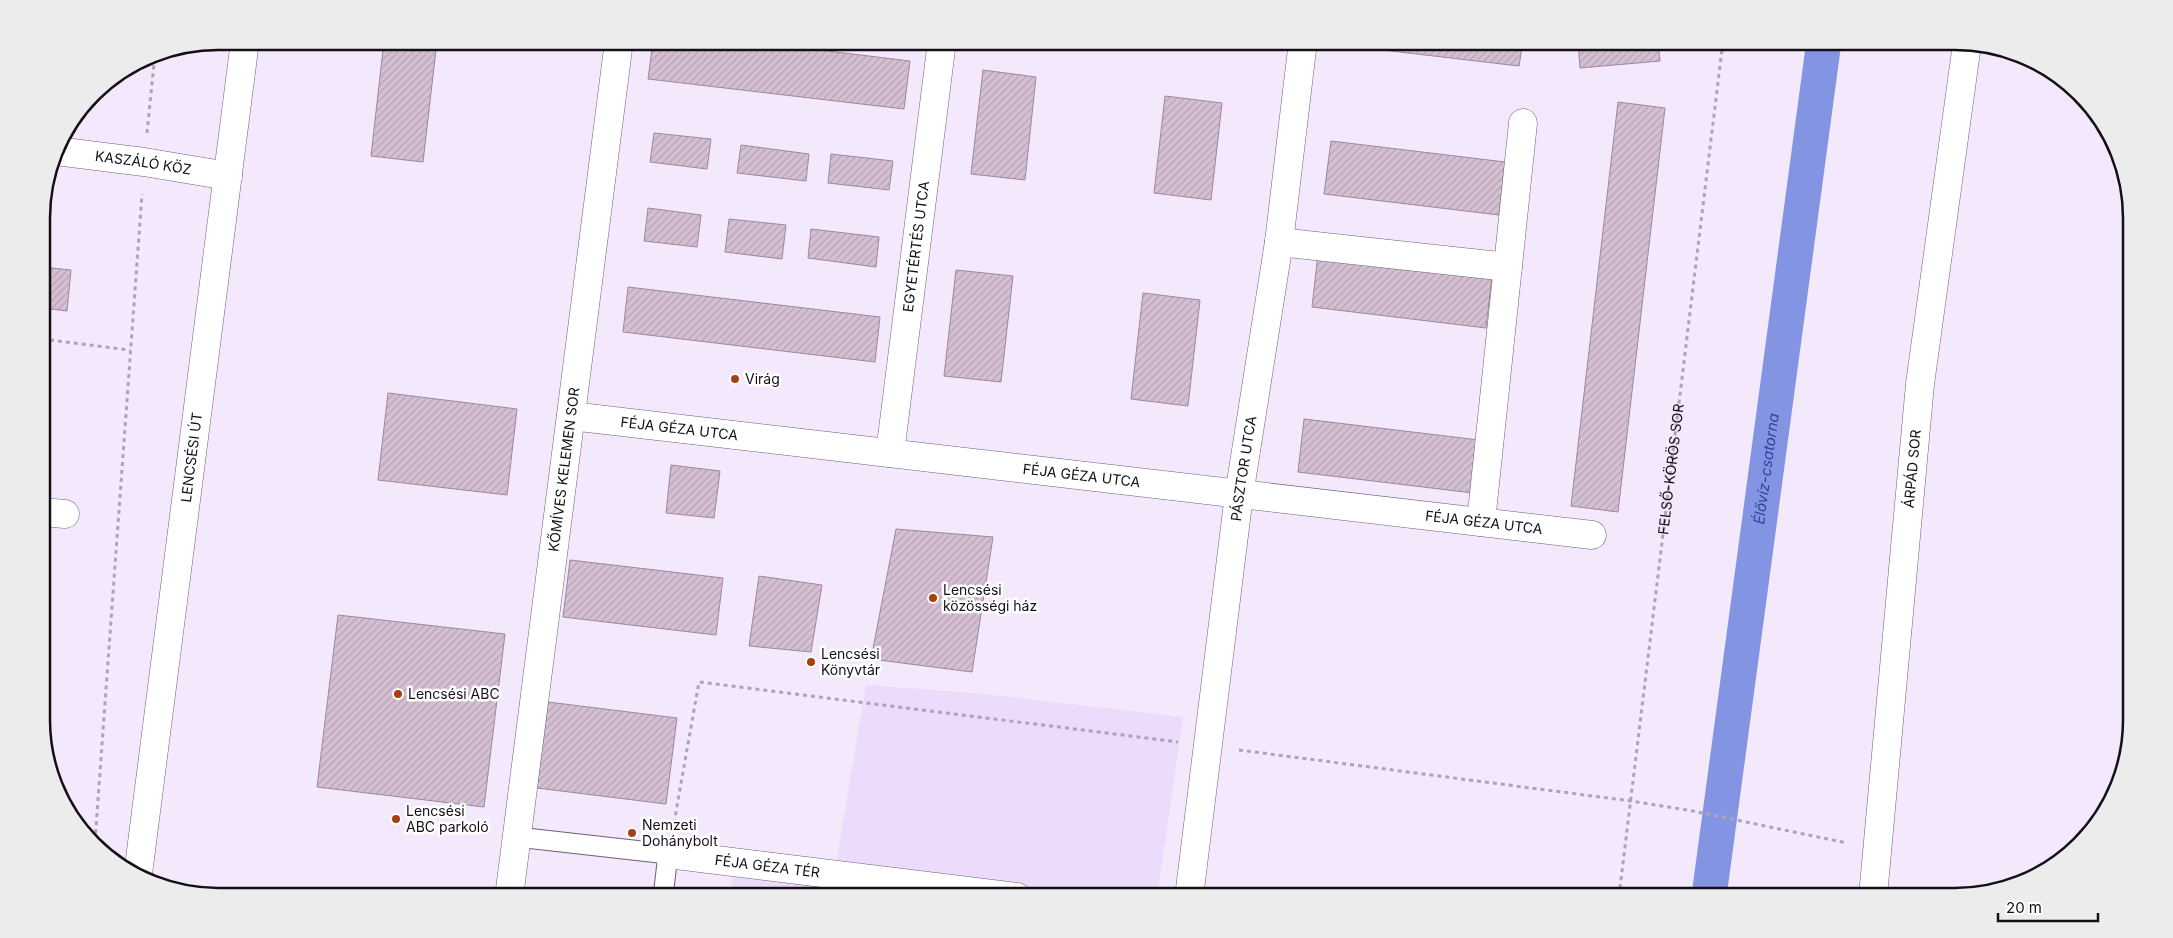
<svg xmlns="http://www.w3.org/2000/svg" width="2173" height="938" viewBox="0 0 2173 938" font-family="Inter,sans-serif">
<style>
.built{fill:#ecdbfa}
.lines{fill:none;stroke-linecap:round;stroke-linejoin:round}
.canal{stroke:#8394e3;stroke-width:35}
.building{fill:url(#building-hatch);stroke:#9c889a}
.lane-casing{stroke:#6c6075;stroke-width:21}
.street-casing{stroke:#6c6075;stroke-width:29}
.path{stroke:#ada4b4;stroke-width:3;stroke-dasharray:4 4;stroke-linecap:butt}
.lane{stroke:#fff;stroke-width:19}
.street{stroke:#fff;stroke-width:28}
.poi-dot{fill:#a54011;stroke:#fff;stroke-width:2}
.labels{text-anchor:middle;stroke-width:5;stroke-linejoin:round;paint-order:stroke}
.street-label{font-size:14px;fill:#140f17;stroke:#fff}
.poi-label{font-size:14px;fill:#140f17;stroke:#fff;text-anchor:start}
.water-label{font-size:15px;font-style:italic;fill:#36409c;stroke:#fff}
.rim{fill:none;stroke:#140f17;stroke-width:2.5}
</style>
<defs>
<pattern id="building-hatch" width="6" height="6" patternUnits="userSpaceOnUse" patternTransform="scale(1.25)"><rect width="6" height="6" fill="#d5bfd3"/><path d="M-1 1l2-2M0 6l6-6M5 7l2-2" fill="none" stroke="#b6a3b4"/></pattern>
</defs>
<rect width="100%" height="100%" fill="#f3e8fc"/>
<g class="built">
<path d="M866,685L974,693L1183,717L1157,897H730L733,877L832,887Z"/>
<path d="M1213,888L1291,897H1212Z"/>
</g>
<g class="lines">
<path class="canal" id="s1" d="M1709,896L1824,41"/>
</g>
<g class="building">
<path d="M384,41H437L423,162L371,156Z"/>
<path d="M653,41H745L910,61L904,109L648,79Z"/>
<path d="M1341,41H1523L1519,66L1340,45Z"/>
<path d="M1578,41H1658L1660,61L1580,68Z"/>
<path d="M983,70L1036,77L1025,180L971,174Z"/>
<path d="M1165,96L1222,103L1211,200L1154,193Z"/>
<path d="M1618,102L1665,108L1618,512L1571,506Z"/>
<path d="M654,133L711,139L707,169L650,162Z"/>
<path d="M1331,141L1505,162L1499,215L1324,194Z"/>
<path d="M741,145L809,154L806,181L737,173Z"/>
<path d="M831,154L893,161L889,190L828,183Z"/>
<path d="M648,208L701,215L697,247L644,241Z"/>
<path d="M729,219L786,225L782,259L725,252Z"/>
<path d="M811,229L879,237L876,267L808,258Z"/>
<path d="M1318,254L1492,275L1486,328L1312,307Z"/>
<path d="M42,267L71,270L67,311L42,308Z"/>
<path d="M956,270L1013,276L1001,382L944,376Z"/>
<path d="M628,287L880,317L875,362L623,332Z"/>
<path d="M1143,293L1200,300L1188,406L1131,399Z"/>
<path d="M42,371L50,372L45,413L42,412Z"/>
<path d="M388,393L517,409L507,495L378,480Z"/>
<path d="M1304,419L1479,440L1473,493L1298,472Z"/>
<path d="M671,465L720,471L714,518L666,513Z"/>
<path d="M896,529L993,537L972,672L871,659Z"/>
<path d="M570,560L723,578L716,635L563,617Z"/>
<path d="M759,576L822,585L811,652L749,646Z"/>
<path d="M338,615L505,634L484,807L317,787Z"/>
<path d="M548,702L677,718L666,804L537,788Z"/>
<path d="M775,893L802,897H775Z"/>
</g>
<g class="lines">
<g class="lane-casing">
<path id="lane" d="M517,837L668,854L663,897"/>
</g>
<g class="street-casing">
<g id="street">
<path id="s3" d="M56,151L144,162L228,176"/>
<path d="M1279,242L1508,267"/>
<path id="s4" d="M571,416L1592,535"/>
<path id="s5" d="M890,453L942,41"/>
<path d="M42,512L65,514"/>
<path d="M1481,522L1523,123"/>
<path id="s6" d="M668,854L1017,897"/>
<path id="s7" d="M138,874L245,41"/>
<path id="s8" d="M1873,896L1920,384L1967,44"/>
<path id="s9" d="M509,897L619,41"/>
<path id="s10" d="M1189,897L1239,495L1279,242L1303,41"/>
</g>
</g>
<g class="path">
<path d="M147,133L155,54"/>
<path d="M42,339L130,350"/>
<path d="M1239,750L1631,801L1693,811L1847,843"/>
<path d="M674,823L699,682L1178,742"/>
<path d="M95,841L142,194"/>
<path id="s2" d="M1619,896L1723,41"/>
</g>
<use href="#lane" class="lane"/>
<use href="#street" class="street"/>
</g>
<g class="poi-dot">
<circle cx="735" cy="379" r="5"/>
<circle cx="933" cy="598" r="5"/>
<circle cx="811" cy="662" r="5"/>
<circle cx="398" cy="694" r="5"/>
<circle cx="396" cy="819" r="5"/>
<circle cx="632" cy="833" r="5"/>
</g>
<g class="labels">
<g class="street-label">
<text dy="5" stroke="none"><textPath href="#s3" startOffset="88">KASZÁLÓ KÖZ</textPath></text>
<text dy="5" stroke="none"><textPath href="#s5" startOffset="208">EGYETÉRTÉS UTCA</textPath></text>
<text dy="5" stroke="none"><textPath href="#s4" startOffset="109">FÉJA GÉZA UTCA</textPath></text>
<text dy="5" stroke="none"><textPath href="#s7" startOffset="420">LENCSÉSI ÚT</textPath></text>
<text dy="5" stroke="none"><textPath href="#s9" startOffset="431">KŐMÍVES KELEMEN SOR</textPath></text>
<text dy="5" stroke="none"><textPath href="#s10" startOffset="432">PÁSZTOR UTCA</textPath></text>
<text dy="5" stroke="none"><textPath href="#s2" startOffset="430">FELSŐ-KÖRÖS SOR</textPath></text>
<text dy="5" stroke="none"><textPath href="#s8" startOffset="429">ÁRPÁD SOR</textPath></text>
<text dy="5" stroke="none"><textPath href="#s4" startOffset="514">FÉJA GÉZA UTCA</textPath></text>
<text dy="5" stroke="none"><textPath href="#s4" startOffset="919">FÉJA GÉZA UTCA</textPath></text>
<text dy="5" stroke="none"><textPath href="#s6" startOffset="100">FÉJA GÉZA TÉR</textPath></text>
</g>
<g class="poi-label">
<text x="745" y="384">Virág</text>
<text x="943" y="595">Lencsési<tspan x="943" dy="16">közösségi ház</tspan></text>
<text x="821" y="659">Lencsési<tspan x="821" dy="16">Könyvtár</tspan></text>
<text x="408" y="699">Lencsési ABC</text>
<text x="406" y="816">Lencsési<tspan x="406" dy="16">ABC parkoló</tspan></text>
<text x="642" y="830">Nemzeti<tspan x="642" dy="16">Dohánybolt</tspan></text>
</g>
<g class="water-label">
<text dy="5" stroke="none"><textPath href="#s1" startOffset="431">Élővíz-csatorna</textPath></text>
</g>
</g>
<path d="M0 0H2173V938H0ZM218 50H1955A168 168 0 0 1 2123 218V720A168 168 0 0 1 1955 888H218A168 168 0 0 1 50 720V218A168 168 0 0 1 218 50Z" fill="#ececec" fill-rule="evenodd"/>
<path class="rim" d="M218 50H1955A168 168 0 0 1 2123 218V720A168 168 0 0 1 1955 888H218A168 168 0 0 1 50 720V218A168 168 0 0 1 218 50Z"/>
<path d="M1998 913v8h100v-8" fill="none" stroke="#140f17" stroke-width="2.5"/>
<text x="2006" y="913" font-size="15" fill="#140f17" stroke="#ffffff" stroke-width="4" paint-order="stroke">20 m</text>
</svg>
